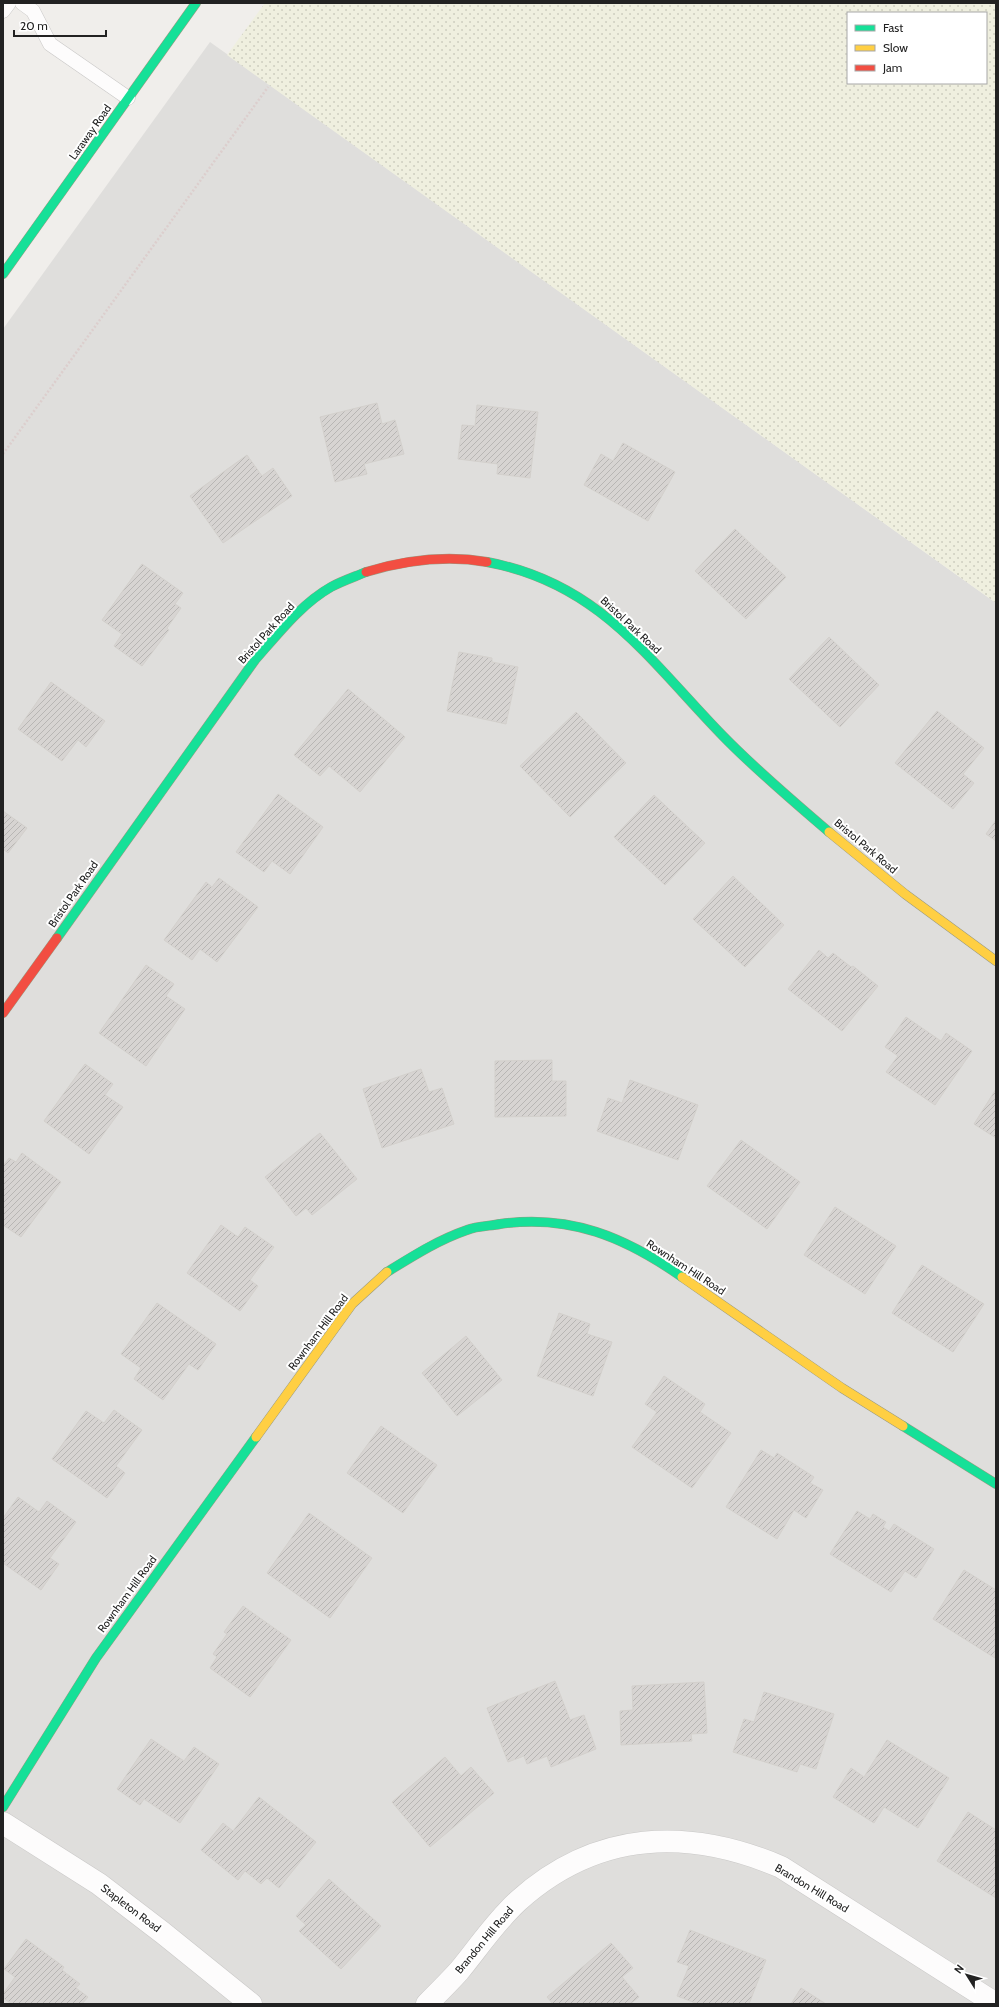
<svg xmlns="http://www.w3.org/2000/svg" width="999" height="2007" viewBox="0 0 999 2007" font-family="Cabin,sans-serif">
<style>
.residential{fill:#dfdedc}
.farmland{fill:url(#farmland-dots);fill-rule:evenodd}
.building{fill:url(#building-hatch);stroke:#d3d0cc}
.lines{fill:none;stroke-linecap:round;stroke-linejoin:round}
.lane-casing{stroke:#c9c8c7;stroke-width:15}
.street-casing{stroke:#c9c8c7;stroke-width:23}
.fast-casing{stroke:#999a82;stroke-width:10}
.slow-casing{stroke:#999a82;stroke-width:10}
.jam-casing{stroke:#999a82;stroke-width:10}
.path{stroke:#dccecd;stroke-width:2.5;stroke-dasharray:2 2;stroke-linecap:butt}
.lane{stroke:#fdfcfc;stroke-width:14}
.street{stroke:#fdfcfc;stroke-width:22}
.fast{stroke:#16e098;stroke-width:9}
.slow{stroke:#ffcf43;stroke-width:9}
.jam{stroke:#f24e42;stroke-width:9}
.labels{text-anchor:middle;stroke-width:4;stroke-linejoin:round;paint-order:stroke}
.street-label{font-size:11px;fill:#222;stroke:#fff}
</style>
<defs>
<pattern id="farmland-dots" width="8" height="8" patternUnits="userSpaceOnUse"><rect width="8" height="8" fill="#efefdf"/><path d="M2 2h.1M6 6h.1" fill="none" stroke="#cdcdbf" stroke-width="1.8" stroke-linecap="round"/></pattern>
<pattern id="building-hatch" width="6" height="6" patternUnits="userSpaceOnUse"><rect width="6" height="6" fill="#d7d4d2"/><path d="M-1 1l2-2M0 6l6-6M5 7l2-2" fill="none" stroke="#b8b6b4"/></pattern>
</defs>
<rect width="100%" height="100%" fill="#f0eeeb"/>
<path class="residential" d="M210,42L996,603V2004H3V329Z"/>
<path class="farmland" d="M265,3H996V603L227,55ZM848,13H986V83H848Z"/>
<g class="building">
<path d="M377,403L382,424L395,420L404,454L364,464L367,474L335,482L320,417Z"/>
<path d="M477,405L538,412L530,478L497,474L498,464L458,459L462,425L475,426Z"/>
<path d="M623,443L675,472L648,521L584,485L601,454L613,461Z"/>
<path d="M247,455L262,476L273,468L292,496L223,543L190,496Z"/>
<path d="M735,529L786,577L746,619L695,571Z"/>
<path d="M142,564L183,593L175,604L181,608L167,628L169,630L142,666L114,646L122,634L102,620Z"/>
<path d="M829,637L879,685L840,727L789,679Z"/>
<path d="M459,652L492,658V662L518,667L506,724L447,711Z"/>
<path d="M51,682L105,721L86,747L78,740L62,761L18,729Z"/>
<path d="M348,689L405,737L360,792L329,766L320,776L294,755Z"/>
<path d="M937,711L984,748L963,774L974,783L953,809L895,763Z"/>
<path d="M576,712L626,763L570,817L520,766Z"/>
<path d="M278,794L323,827L290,874L272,861L264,872L236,852Z"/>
<path d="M654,795L705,843L665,885L614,837Z"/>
<path d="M3,811L27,828L8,853L3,849Z"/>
<path d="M996,820V841L986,834Z"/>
<path d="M733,876L784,925L745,967L693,919Z"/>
<path d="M219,878L258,907L217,962L200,949L192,960L164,940L206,882L212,887Z"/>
<path d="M819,950L828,958L833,953L851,967L853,966L878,986L842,1031L788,989Z"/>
<path d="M146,965L174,984L166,996L185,1009L146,1066L99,1033Z"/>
<path d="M906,1017L941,1041L946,1033L972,1051L935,1105L886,1072L898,1056L885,1047Z"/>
<path d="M552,1060V1081H566V1116L495,1117V1061Z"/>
<path d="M85,1064L113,1084L105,1095L123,1107L89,1154L44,1121Z"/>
<path d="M421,1069L429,1092L442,1088L454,1124L382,1148L363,1089Z"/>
<path d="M630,1080L698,1105L678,1160L597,1131L608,1098L622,1103Z"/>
<path d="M996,1089V1138L974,1124Z"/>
<path d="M320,1133L357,1179L312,1215L306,1208L296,1216L265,1177Z"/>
<path d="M741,1140L800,1182L767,1229L707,1186Z"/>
<path d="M22,1153L61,1182L21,1237L3,1225V1166L9,1158L16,1162Z"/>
<path d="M835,1207L896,1246L865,1294L804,1255Z"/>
<path d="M221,1225L238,1237L245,1227L274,1247L250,1280L258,1286L240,1311L187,1273Z"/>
<path d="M922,1265L984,1304L953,1352L892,1313Z"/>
<path d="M157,1303L216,1344L198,1370L189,1364L163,1400L134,1379L141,1368L121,1354Z"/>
<path d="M559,1313L590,1324L587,1334L612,1342L593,1396L537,1376Z"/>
<path d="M466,1336L502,1380L457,1416L422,1373Z"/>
<path d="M664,1376L705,1404L700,1412L731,1433L692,1488L632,1447L657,1412L645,1404Z"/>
<path d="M114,1410L142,1430L116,1466L125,1473L107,1498L52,1459L86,1411L104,1423Z"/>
<path d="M381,1426L437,1465L403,1513L347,1473Z"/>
<path d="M761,1450L774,1458L777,1453L814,1477L810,1483L823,1490L806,1518L794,1510L777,1539L726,1507Z"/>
<path d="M18,1497L39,1512L47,1501L76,1522L50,1558L59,1564L41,1590L3,1563V1518Z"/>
<path d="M857,1511L870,1519L873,1514L886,1522L883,1527L889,1531L894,1524L934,1549L916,1578L905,1571L891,1592L830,1554Z"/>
<path d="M309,1513L372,1558L330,1618L267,1573Z"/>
<path d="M964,1570L996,1590L995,1658L933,1619Z"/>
<path d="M243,1606L291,1640L250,1697L210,1668L217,1657L213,1654L227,1634L224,1632Z"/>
<path d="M555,1681L570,1720L584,1715L596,1749L551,1767L547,1756L527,1764L524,1756L508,1762L487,1708Z"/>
<path d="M704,1682L707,1733L691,1734L692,1741L621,1745L620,1711L633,1710L632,1686Z"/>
<path d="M764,1692L834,1714L816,1769L800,1764L797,1772L733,1752L744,1719L754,1722Z"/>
<path d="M151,1739L184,1761L194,1747L219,1764L180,1823L144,1799L140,1805L117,1789Z"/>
<path d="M887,1740L949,1778L918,1828L884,1807L874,1823L833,1797L851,1768L864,1777Z"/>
<path d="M445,1757L461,1776L471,1767L494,1793L430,1847L392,1802Z"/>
<path d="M259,1797L316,1842L279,1888L267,1878L261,1884L245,1871L238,1880L201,1850L223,1823L233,1831Z"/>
<path d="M968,1812L996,1830V1898L937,1861Z"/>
<path d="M329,1879L381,1926L341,1969L299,1931L306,1925L296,1916Z"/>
<path d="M690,1930L766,1960L749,2004H698L677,1996L689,1966L677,1962Z"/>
<path d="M26,1939L64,1967L62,1970L80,1984L76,1988L88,1997L82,2004H12L3,1998V1994L15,1977L4,1969Z"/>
<path d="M611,1943L633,1968L622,1977L639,1997L630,2004H553L547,1997Z"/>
<path d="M801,1988L826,2004H791Z"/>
</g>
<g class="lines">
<g class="lane-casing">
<g id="lane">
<path d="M22,3L33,11L50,44L128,98"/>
<path d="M3,11L9,3"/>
</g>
</g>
<g class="street-casing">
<g id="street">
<path d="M3,1823L99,1884L163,1933L251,2004"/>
<path d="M427,2004C438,1993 449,1982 459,1971C478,1948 495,1922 518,1901C596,1831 687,1827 781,1867L996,2004"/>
</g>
</g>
<g class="fast-casing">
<g id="fast">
<path d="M3,274L196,3"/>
<path d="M487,562C600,583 649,660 723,736C756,770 793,801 829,832"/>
<path d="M57,938L255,660C278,634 301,604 331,587C342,581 354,577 366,572"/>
<path d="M387,1272C413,1256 438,1240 467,1230C477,1226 490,1226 500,1224C570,1214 625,1237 682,1277"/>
<path d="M903,1426L996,1484"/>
<path d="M3,1807L96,1658L256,1437"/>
</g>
</g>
<g class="slow-casing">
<g id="slow">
<path d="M829,832L905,894L996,961"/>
<path d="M682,1277L842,1388L903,1426"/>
<path d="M256,1437L352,1304L387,1272"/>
</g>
</g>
<g class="jam-casing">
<g id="jam">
<path d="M366,572C406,560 446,555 487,562"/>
<path d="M3,1013L57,938"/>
</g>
</g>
<path class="path" d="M3,454L268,87"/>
<use href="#lane" class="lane"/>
<use href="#street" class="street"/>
<use href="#fast" class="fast"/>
<use href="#slow" class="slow"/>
<use href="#jam" class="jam"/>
</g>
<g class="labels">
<g class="street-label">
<text transform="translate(90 132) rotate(-55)" y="4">Laraway Road</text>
<text transform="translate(631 625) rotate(43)" y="4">Bristol Park Road</text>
<text transform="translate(266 633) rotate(-48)" y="4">Bristol Park Road</text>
<text transform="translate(866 846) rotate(40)" y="4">Bristol Park Road</text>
<text transform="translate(73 894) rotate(-55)" y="4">Bristol Park Road</text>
<text transform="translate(686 1267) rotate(33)" y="4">Rownham Hill Road</text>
<text transform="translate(318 1332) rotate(-53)" y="4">Rownham Hill Road</text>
<text transform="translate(127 1594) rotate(-54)" y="4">Rownham Hill Road</text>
<text transform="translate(812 1888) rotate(31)" y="4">Brandon Hill Road</text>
<text transform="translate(131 1908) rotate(37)" y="4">Stapleton Road</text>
<text transform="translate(484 1940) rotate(-50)" y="4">Brandon Hill Road</text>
</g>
</g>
<rect width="999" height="2007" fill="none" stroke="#222222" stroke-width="8"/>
<rect x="847" y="12" width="140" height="72" fill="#ffffff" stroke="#a7a7a7"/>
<rect x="855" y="25" width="20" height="6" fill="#16e098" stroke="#a7a7a7"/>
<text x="883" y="32" font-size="12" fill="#222222">Fast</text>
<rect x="855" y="45" width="20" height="6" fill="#ffcf43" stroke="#a7a7a7"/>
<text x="883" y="52" font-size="12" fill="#222222">Slow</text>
<rect x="855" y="65" width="20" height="6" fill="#f24e42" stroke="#a7a7a7"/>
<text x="883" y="72" font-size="12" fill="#222222">Jam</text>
<g transform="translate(967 1975) rotate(307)" stroke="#ffffff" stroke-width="3" paint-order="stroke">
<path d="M0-3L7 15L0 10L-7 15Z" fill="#222222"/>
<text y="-6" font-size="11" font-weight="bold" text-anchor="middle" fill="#222222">N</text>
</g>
<path d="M14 30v6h92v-6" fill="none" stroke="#222222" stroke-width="2"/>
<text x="20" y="30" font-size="12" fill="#222222" stroke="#ffffff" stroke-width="3" paint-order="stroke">20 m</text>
</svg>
